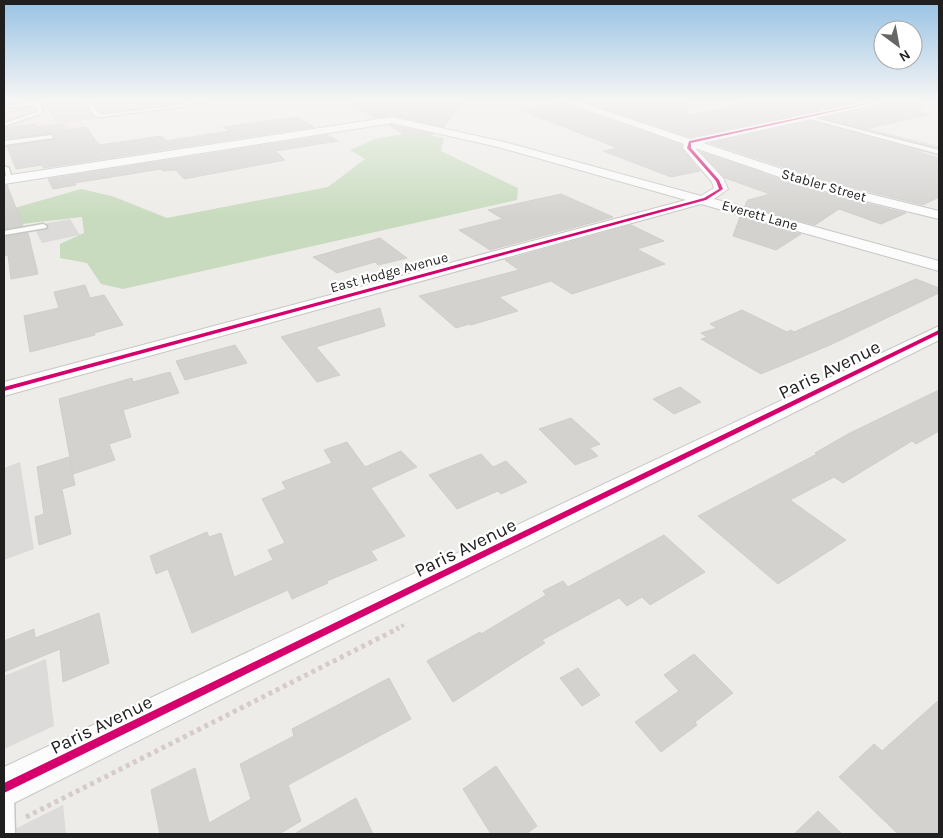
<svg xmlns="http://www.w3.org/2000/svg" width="943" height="838" viewBox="0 0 943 838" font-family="Karla,sans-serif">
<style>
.residential{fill:#dcdbd9}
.commercial{fill:#eee1de}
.forest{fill:#c8dbbe}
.building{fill:#d4d2cf;stroke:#d0ceca}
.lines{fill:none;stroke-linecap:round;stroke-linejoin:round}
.service-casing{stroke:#c6c6c4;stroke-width:3}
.minor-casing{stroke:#c6c6c4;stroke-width:2}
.path-far2{stroke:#d6cbc8;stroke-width:1;stroke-dasharray:1 1;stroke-linecap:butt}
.path-far1{stroke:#d6cbc8;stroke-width:4;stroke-dasharray:3 3;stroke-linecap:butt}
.path{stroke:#d6cbc8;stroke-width:5;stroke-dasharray:4 4;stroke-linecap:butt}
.service{fill:#fcfcfc;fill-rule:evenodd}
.minor{fill:#fcfcfc;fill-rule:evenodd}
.cycleway-casing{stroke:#fff;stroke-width:3}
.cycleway{fill:#d6006c;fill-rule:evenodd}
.labels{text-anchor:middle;stroke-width:4.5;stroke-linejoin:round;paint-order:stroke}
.far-street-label{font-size:14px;fill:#1f1f1f;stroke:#fff}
.near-street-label{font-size:19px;fill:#1f1f1f;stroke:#fff}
</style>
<rect width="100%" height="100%" fill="#edece8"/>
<g class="residential">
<path d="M43,101H206L210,104L56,124Z"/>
<path d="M850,124L939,146V148L921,153L832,128Z"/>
<path d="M70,219L80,235L42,243L33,226Z"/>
<path d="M20,462L34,549L4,560V468Z"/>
<path d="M46,659L54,726L4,749V676Z"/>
<path d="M63,805L66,834H5Z"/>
</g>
<path class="commercial" d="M4,101H41L54,125L82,121L95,139L4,151Z"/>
<path class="forest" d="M414,132L444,138L441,151L518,188L517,200L123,289L101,284L87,263L60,258V244L84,233L82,217L4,226V211L81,189L112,196L167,218L328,187L365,159L350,150L375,139Z"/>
<g class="building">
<path d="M346,101H464L444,127L392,115L375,118Z"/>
<path d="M581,101H687L688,115L741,105V101H861L690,137Z"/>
<path d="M885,101H920L921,110L915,111L931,114L865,129L823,118L879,106Z"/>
<path d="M562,103L682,145V149L700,171L671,177L603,151L618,148L520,110Z"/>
<path d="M297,117L314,127L43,168L42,165L16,169L7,146L53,140L55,138L53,134L4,138V128L36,124L37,127L63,124L66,130L86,127L99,145L162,136L166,141L229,131L223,127Z"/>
<path d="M811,121L939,158V197L923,205L822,180L710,143Z"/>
<path d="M389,125H392L433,134L410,138Z"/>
<path d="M328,135L338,141L276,151L285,160L184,179L176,170L163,171L161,169L75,183L76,185L53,189L48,179Z"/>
<path d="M701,152L812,190L906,213L881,224L839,209L815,225L745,206L747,201L750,200H748L770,194L725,178Z"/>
<path d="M7,185L23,226L4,229V186Z"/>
<path d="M561,194L613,217L490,250L459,230L503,219L488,210Z"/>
<path d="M740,217L801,234L776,250L733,236Z"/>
<path d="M631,225L664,241L637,249L665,264L572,294L551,281L499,297L518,311L471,325L469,324L456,328L419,296L519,270L505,260Z"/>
<path d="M28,233L38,274L11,279L8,255L4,256V237Z"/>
<path d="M380,238L407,258L378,265L375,262L337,273L313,257Z"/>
<path d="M916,279L939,288V293L830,345L761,374L701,339L707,337L701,333L717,328L710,324L742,310L787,332L791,330L794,332Z"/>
<path d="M85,285L90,298L104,295L123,325L94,333L95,335L30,352L24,316L59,308L54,292Z"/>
<path d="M380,308L385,326L316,347L340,375L317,382L281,337Z"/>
<path d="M235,345L247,363L185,380L176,361Z"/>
<path d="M170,372L179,393L123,410L131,437L109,444L115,460L73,474L59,399L132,378L133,382Z"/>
<path d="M680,387L701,402L674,414L653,399Z"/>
<path d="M939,390V431L916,444L912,441L843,483L834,477L790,500L846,540L778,584L698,516L817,454L815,453L848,434Z"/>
<path d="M571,418L600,444L590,448L598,456L575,465L539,429Z"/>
<path d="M347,442L365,467L401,451L417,467L371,488L405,536L371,551L377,560L327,581L328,583L292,599L288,590L192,633L168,569L156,574L150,556L207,532L209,537L221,533L234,577L273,560L268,550L285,543L262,499L286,489L282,482L332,463L324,450Z"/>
<path d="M481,454L493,467L506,461L527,482L501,494L498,491L457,509L429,475Z"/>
<path d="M69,457L75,485L62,489L71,534L39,545L35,517L44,514L37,467Z"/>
<path d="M664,535L705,572L650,605L642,597L627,606L619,598L542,640L545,643L453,702L427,661L480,632L481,634L546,595L543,591L563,581L568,587Z"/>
<path d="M99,613L109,663L63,682L60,649L4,672V641L34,629L35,638Z"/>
<path d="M694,654L733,693L695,722L697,725L661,752L635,722L679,691L664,675Z"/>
<path d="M578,668L600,695L582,706L560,678Z"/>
<path d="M389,678L411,719L288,785L301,821L279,834H160L151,790L195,768L209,823L251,799L240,764L294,736L292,729Z"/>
<path d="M939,700V834H898L839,777L874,744L882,751Z"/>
<path d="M496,766L537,826L526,834H491L463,789Z"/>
<path d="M356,798L373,834H294Z"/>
<path d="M818,811L842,834H794Z"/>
</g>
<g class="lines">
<g class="service-casing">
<g id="service">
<path d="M35,101H39L43,113L4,126V123L38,112L36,105L4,108V106Z"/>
<path d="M85,101H89L101,115L185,104L187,103L186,101H190L192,103L186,106L101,117L95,116Z"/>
<path d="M803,115L939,150V154L803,117Z"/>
<path d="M51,135L53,138L4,145V141Z"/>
<path d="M4,166L9,168L12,180L7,179Z"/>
<path d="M43,224L47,226L46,228L4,235V231Z"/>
<path d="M4,787L11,790L14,797L15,834H4Z"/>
</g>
</g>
<g class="minor-casing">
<g id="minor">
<path d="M563,101H576L690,139L868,101H883L879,104L703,143L821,182L939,211V219L812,188L695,148L723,178L728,189L714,199L939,261V271L701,204L4,396V382L686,200L498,147L392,123L4,184V176L392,117L504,142L701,196L714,188L712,182L683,148L684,144Z"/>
<path d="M939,326V340L4,808V767Z"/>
</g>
</g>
<path class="path-far2" d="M373,101H396"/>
<path class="path-far1" d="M396,629L404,625"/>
<path class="path" d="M26,817L399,628"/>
<use href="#service" class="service"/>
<use href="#minor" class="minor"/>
<g class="cycleway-casing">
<g id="cycleway">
<path d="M878,101H880L691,143V148L719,180L723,189L706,200L4,391V387L704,198L719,189L716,181L687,148L689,141Z"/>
<path d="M939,330V334L4,793V783Z"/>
</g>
</g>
<use href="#cycleway" class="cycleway"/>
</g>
<linearGradient id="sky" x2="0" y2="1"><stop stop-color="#97c2e4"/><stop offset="0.46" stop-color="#f7f6f5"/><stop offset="1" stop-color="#f7f6f5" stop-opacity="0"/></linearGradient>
<rect width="943" height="218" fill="url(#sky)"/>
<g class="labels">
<g class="far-street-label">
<text transform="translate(824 185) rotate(16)" y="5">Stabler Street</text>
<text transform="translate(760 215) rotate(16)" y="5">Everett Lane</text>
<text transform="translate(389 272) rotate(-15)" y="5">East Hodge Avenue</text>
</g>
<g class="near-street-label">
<text transform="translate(829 369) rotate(-26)" y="7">Paris Avenue</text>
<text transform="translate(465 547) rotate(-26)" y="7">Paris Avenue</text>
<text transform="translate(101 724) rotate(-26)" y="7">Paris Avenue</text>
</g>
</g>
<rect width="943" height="838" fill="none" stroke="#1f1f1f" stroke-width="10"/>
<g transform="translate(898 45) rotate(148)"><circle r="24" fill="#ffffff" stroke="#a5a5a5"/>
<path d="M0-4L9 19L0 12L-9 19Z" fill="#676765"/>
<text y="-8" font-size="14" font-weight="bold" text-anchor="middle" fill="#1f1f1f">N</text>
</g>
</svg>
